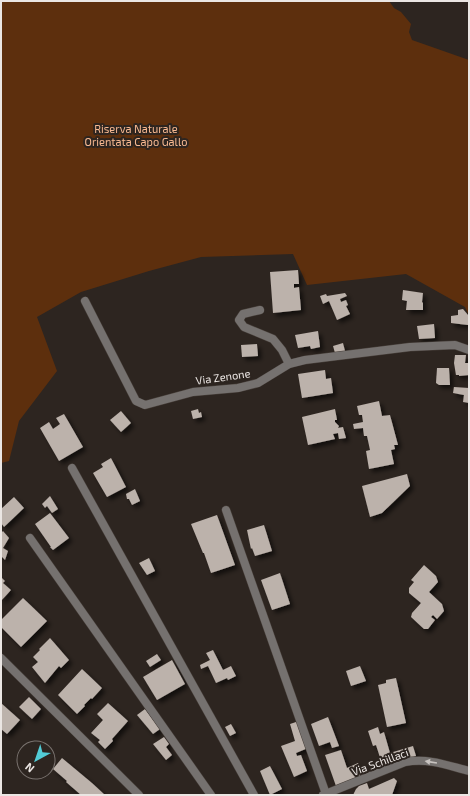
<svg xmlns="http://www.w3.org/2000/svg" width="470" height="796" viewBox="0 0 470 796" font-family="'Exo 2',sans-serif">
<style>
.green{fill:#5d2f0d}
.building{fill:#bcb2ab;filter:url(#shadow)}
.lines{fill:none;stroke-linecap:round;stroke-linejoin:round}
.street-casing{stroke:#48403b;stroke-width:9}
.street{stroke:#75716f;stroke-width:8}
.oneway{fill:#c8c3c0}
.labels{text-anchor:middle;stroke-width:4;stroke-linejoin:round;paint-order:stroke}
.park-label{font-size:11px;fill:#f8b991;stroke:#2d2520}
.street-label{font-size:11px;fill:#ebe6e3;stroke:#2d2520}
</style>
<defs>
<filter id="shadow"><feDropShadow dx="3.5" dy="3.5" stdDeviation="2" flood-color="#0009"/></filter>
</defs>
<rect width="100%" height="100%" fill="#2d2520"/>
<path class="green" d="M1,1H389L394,8L401,12L411,24L409,32L412,40L469,60V316L465,307L406,274L307,285L293,254L201,257L149,271L81,292L37,317L57,371L19,421L9,461L1,463Z"/>
<g class="building">
<path d="M298,270L299,284H294V288L299,287L301,310L273,313L270,272Z"/>
<path d="M403,290L423,293L422,302L423,303V310H406L407,301L402,300Z"/>
<path d="M345,293L347,296L340,299L341,302L346,300L348,305L346,306L350,314L337,320L329,301L323,304L320,296L326,294L327,296Z"/>
<path d="M463,309L468,315V325L451,323V316L458,315V310Z"/>
<path d="M434,324L435,338L419,339L417,326Z"/>
<path d="M318,331L320,347L311,349L310,346L298,348L295,335Z"/>
<path d="M343,343L345,351L335,353L333,346Z"/>
<path d="M257,344L258,356L242,357L241,345Z"/>
<path d="M455,355H466L465,363H468L469,375L459,376V375H456L454,363Z"/>
<path d="M437,368H449L450,385H439L436,383Z"/>
<path d="M325,370L326,379L331,378L333,393L302,398L298,374Z"/>
<path d="M454,387L469,388V403L463,402L464,395L453,393Z"/>
<path d="M379,401L382,416L390,415L398,445H394L395,449L391,450L394,464L369,469L366,451L370,450L367,436H364L363,428L354,429L353,424L363,422L362,415H359L357,406Z"/>
<path d="M198,409L199,413L201,412L202,417L193,419L191,411Z"/>
<path d="M335,409L337,420H335V422L339,426L338,428L343,427L346,438L339,439L338,433L333,434L335,439L308,445L302,417Z"/>
<path d="M121,411L131,423L121,432L110,420Z"/>
<path d="M64,414L83,447L59,461L40,428L49,422L53,429L60,424L56,418Z"/>
<path d="M111,458L126,487L107,497L93,473L103,467L101,464Z"/>
<path d="M407,474L410,486L382,513L370,517L362,486Z"/>
<path d="M135,489L140,501L132,505L129,499H127L126,494Z"/>
<path d="M50,496L58,509L52,513L47,506L45,508L42,504Z"/>
<path d="M14,497L24,508L4,527L1,523V512L2,510L1,509Z"/>
<path d="M50,513L69,538L53,550L50,547H51L35,524Z"/>
<path d="M217,515L235,565L211,573L204,553H203L191,524Z"/>
<path d="M264,525L272,551L255,556L252,548L251,549L247,530Z"/>
<path d="M3,531L9,538L3,548L8,551L5,560L1,556V533Z"/>
<path d="M149,558L155,571L147,575L139,563Z"/>
<path d="M424,565L436,576L438,582L429,592L442,604L444,611L437,619L433,615L431,617L435,620L428,629H424L411,617L412,613L421,603L409,593V588L414,582L411,580Z"/>
<path d="M280,573L290,604L272,610L261,580Z"/>
<path d="M1,577L5,581L3,583L11,590L1,601Z"/>
<path d="M23,598L47,621L21,647L1,627V620Z"/>
<path d="M50,638L69,660L61,668L59,666L45,683L32,667L38,662L33,657L40,650L39,649Z"/>
<path d="M213,650L223,670L231,666L236,676L228,680L227,678L216,683L208,666L201,669L200,665L210,660L206,653Z"/>
<path d="M157,654L161,660L150,667L146,661Z"/>
<path d="M172,660L185,684L157,700L143,677Z"/>
<path d="M360,666L366,681L351,686L346,671Z"/>
<path d="M82,669L102,688L92,699L91,698L84,705L85,706L77,714L58,695Z"/>
<path d="M396,678L406,723L387,727L378,685L386,683V680Z"/>
<path d="M29,697L41,709L32,719L19,707Z"/>
<path d="M1,703L20,720L7,734L1,729Z"/>
<path d="M108,703L128,721L112,739L113,741L105,749L98,742L100,740L91,733L103,720L97,714Z"/>
<path d="M145,709L160,729L153,734L137,715Z"/>
<path d="M328,717L339,746L332,748L330,742L319,746L311,724Z"/>
<path d="M299,721L308,748L296,753L297,756L301,755L307,771L294,777L281,746L295,741L290,724Z"/>
<path d="M231,724L236,733L230,736L225,727Z"/>
<path d="M378,727L380,734L384,732L390,753L413,746L416,756L383,767L376,745L373,746L368,731Z"/>
<path d="M164,737L169,744L166,747L172,755L166,760L153,744Z"/>
<path d="M341,750L347,768L358,763L363,775L336,786L325,755Z"/>
<path d="M62,758L92,783L105,795H81L66,782L67,781L53,769Z"/>
<path d="M270,766L282,789L270,795L260,771Z"/>
<path d="M394,778L397,781L392,795H353L356,789L359,786L367,783L369,789Z"/>
</g>
<g class="lines">
<g class="street-casing">
<g id="street">
<path d="M85,301L136,401L145,405L193,392L238,388L258,383L289,364L305,360L410,347L455,345L469,350"/>
<path d="M260,310L243,314L239,320L244,327L273,339L282,350L289,364"/>
<path d="M72,468L254,795"/>
<path d="M226,510L326,794"/>
<path d="M30,538L211,795"/>
<path d="M1,658L139,795"/>
<path d="M323,795L405,762C429,758 446,765 469,771"/>
</g>
</g>
<use href="#street" class="street"/>
</g>
<defs><path id="oneway-solid" d="M-6-.8H1V-3.2L6.5 0L1 3.2V.8H-6Z"/></defs>
<use class="oneway" href="#oneway-solid" transform="translate(431 762) rotate(-171)"/>
<g class="labels">
<g class="park-label">
<text x="136" y="133">Riserva Naturale<tspan x="136" dy="13">Orientata Capo Gallo</tspan></text>
</g>
<g class="street-label">
<text transform="translate(223 377) rotate(-8)" y="4">Via Zenone</text>
<text transform="translate(380 762) rotate(-20)" y="4">Via Schillaci</text>
</g>
</g>
<rect width="470" height="796" fill="none" stroke="#ebe6e3" stroke-width="4"/>
<g transform="translate(36 760) rotate(220)"><circle r="19" fill="#2d2520" stroke="#79726e"/>
<path d="M0-3L7 15L0 10L-7 15Z" fill="#52ccd6"/>
<text y="-6" font-size="11" font-weight="bold" text-anchor="middle" fill="#ebe6e3">N</text>
</g>
</svg>
